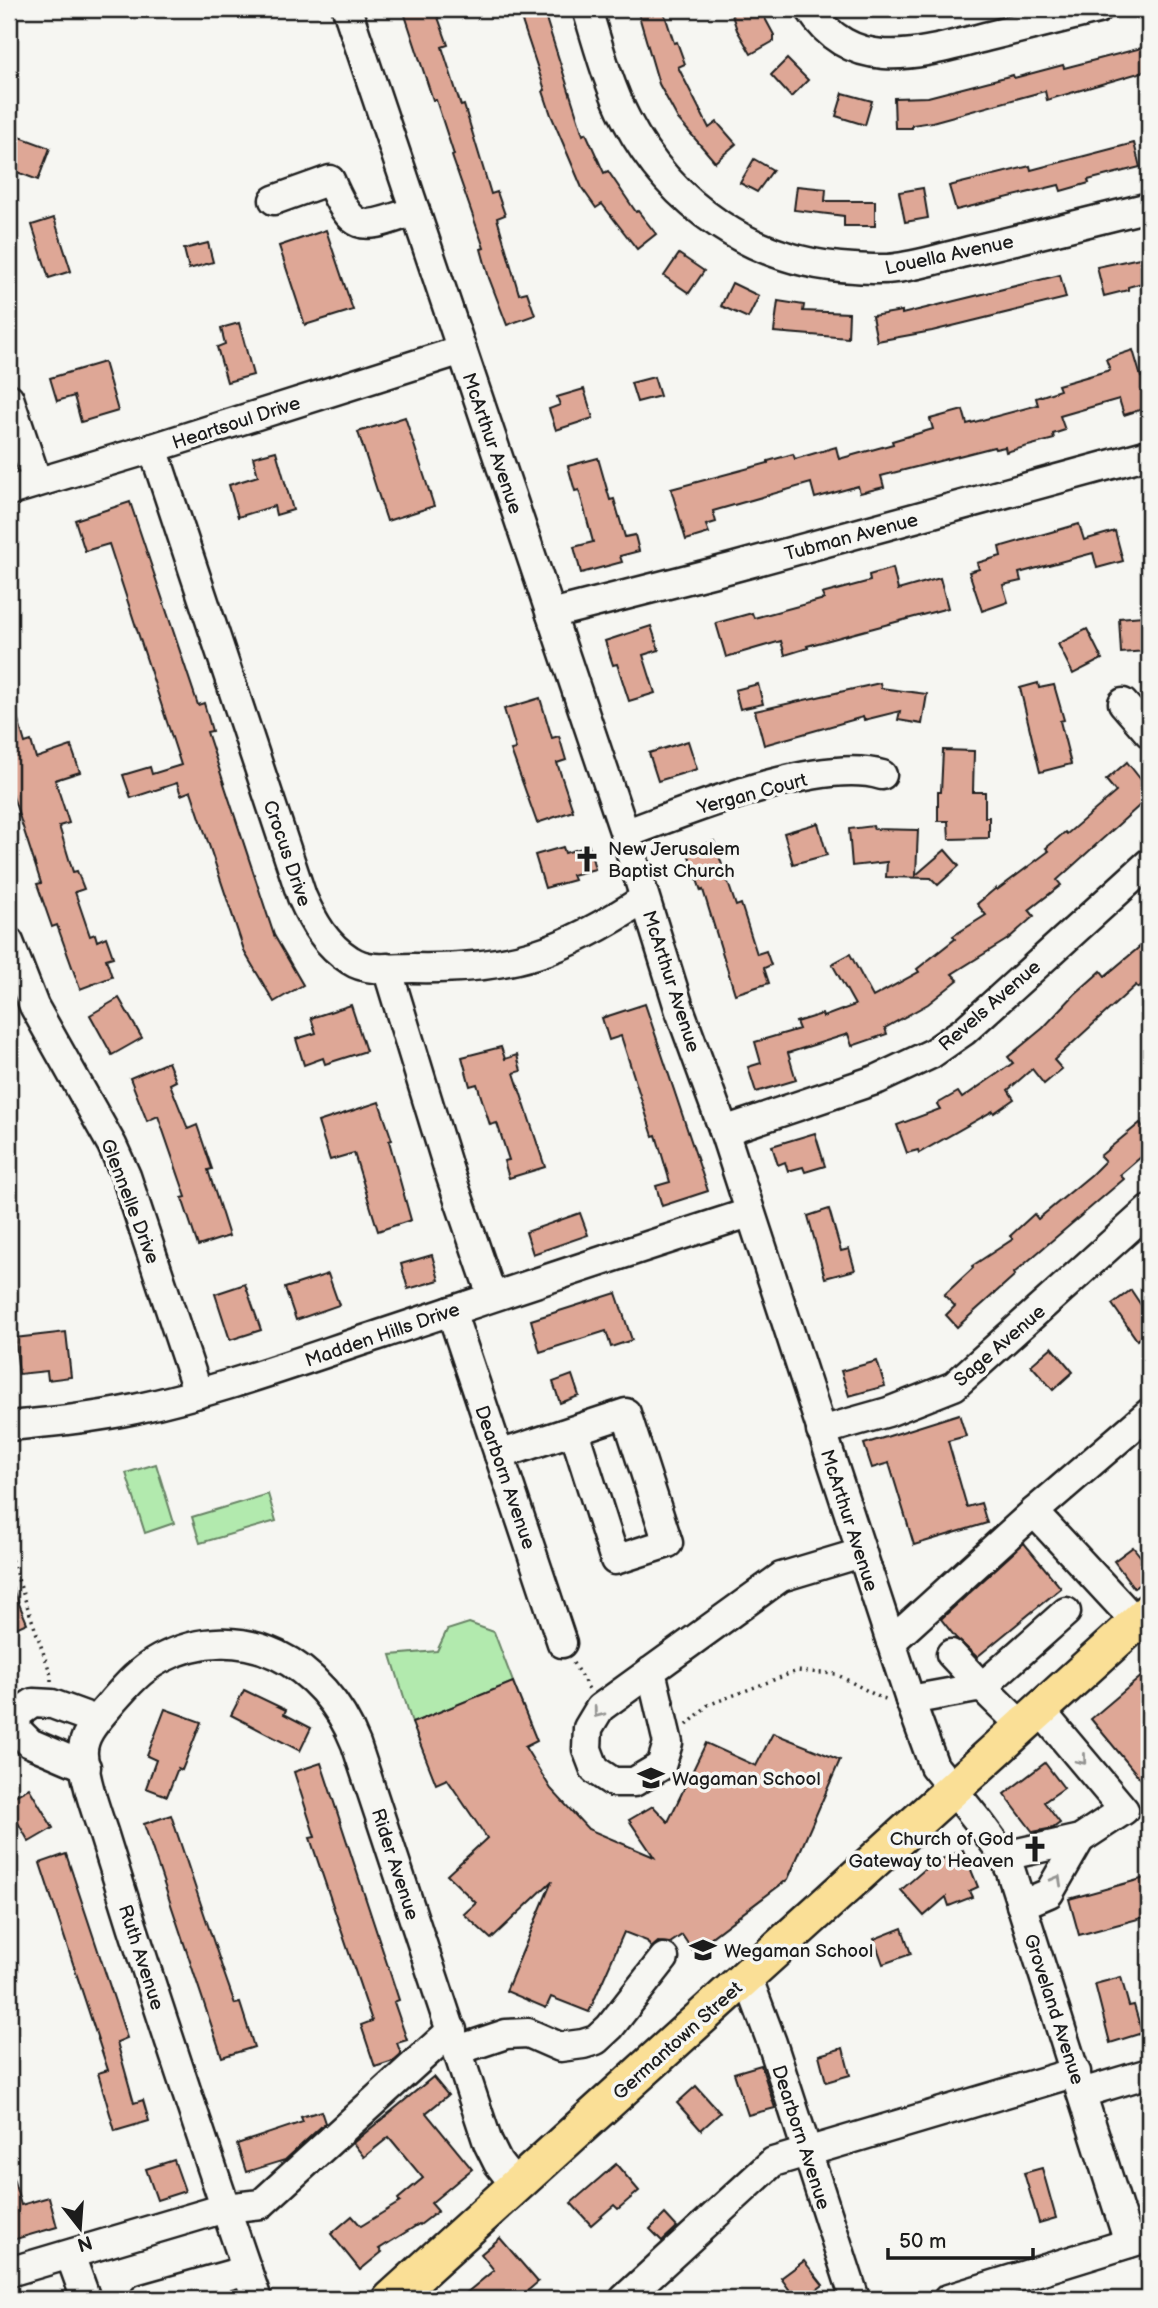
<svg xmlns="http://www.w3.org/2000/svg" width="1158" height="2308" viewBox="0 0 1158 2308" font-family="'Balsamiq Sans',sans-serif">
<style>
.green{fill:#b2eaae;stroke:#678365;stroke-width:2}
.building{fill:#dea796;stroke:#1c1c1c;stroke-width:2}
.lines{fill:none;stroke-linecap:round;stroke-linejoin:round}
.minor-casing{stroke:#1c1c1c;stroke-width:33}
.major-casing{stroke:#1c1c1c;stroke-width:40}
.path{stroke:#1c1c1c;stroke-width:3.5;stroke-dasharray:2 5;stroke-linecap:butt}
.minor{stroke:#f6f6f2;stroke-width:28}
.major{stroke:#fadf96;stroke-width:35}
.oneway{stroke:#949492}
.labels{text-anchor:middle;stroke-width:7;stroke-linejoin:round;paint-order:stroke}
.street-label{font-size:19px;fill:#1c1c1c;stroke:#f6f6f2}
.poi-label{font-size:19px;fill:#1c1c1c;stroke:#f6f6f2;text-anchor:start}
</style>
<rect width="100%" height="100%" fill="#f6f6f2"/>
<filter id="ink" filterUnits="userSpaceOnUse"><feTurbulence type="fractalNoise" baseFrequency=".0143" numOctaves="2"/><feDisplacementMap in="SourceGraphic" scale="14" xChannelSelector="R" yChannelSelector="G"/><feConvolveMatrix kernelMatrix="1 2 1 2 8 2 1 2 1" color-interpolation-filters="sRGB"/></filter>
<g filter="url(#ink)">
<g class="green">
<path d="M156,1464L174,1523L145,1533L126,1473Z"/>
<path d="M268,1494L276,1521L200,1543L192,1517Z"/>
<path d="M469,1623L494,1632L513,1682L412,1723L391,1655L437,1651L447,1630Z"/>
</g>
<g class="building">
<path d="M403,9H435L448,45L442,47L461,106L464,105L491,194L497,192L505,215L497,218L519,294L527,292L535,315L507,325L489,278L481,249L484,248L452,156L454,155L436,100H433Z"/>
<path d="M518,9H543L583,135L586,133L604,173L608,171L636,212L638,211L656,234L637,249L602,204L596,208L582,188L551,115L543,91L545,90Z"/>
<path d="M637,9H663L674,43L677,42L685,64L678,67L709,128L717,122L736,144L715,162L678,119L659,84Z"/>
<path d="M730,9H760L774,35V41L751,54L737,30Z"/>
<path d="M1149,46V70L1047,100L1045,91L932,122L912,125V128H895L894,98L928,97L1013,75L1014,78L1063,65L1064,68Z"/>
<path d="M787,59L808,80L791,97L771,75Z"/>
<path d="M843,93L872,101L865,125L836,116Z"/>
<path d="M9,133L50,148L38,180L9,169Z"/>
<path d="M1134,143L1140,167L1088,180L1089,183L1061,191L1059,185L956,210L949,186L1030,166L1031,170Z"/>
<path d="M754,159L773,170L757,192L740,183Z"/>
<path d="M797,186L826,189L825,201H875V226H844V216L794,210Z"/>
<path d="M923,188L928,218L905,222L899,192Z"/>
<path d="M54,218L71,271L49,278L32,225Z"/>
<path d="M326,230L353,310L305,325L279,246Z"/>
<path d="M208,243L213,262L189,269L184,249Z"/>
<path d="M679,254L704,271L689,293L664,276Z"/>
<path d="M1149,256V281L1128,287V290L1104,296L1097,267Z"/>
<path d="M1060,275L1066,298L932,331L877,341L872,316L902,311V314Z"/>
<path d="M732,283L759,296L748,318L721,306Z"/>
<path d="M778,301L804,305L803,311L849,313L848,338L774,332Z"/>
<path d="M239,323L253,375L227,382L217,347L225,344L221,328Z"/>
<path d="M1133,350L1141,377L1149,375V407L1124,415L1119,399L1060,416L1065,430L1053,434L1054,439L1006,452L1005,447L995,449L994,447L881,476L884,487L860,493L858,486L815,498L811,483L713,511L716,522L706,525L709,533L686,540L671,489L768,463V461L793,454L795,459L836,447L839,459L893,444L892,441L933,429L930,419L963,410L967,424L1038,405L1036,398L1060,390L1058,385L1110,370L1106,359Z"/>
<path d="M104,362L118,411L81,422L74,396L57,401L50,378Z"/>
<path d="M654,377L660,396L637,402L631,383Z"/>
<path d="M584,389L593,418L556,430L549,409L560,405L557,397Z"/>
<path d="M405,417L434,506L387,521L358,432Z"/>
<path d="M276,451L293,510L276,515L274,506L238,517L229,485L258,476L253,457Z"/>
<path d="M598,458L610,500L614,499L625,537L635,535L639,551L620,556L622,562L581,573L574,547L593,542L579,490L575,491L568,466Z"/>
<path d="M130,502L198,705L204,703L212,731L207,732L274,935L303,985L274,1002L245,953L191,791L181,795L177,783L131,798L123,775L150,767L152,774L181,765L109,544L85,551L75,520Z"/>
<path d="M1079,524L1084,540L1115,531L1123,561L1097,568L1093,553L1019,573L1021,581L1003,585L1008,602L982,611L969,572L979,569L977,563L1001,556L999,547Z"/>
<path d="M893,568L898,590L940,578L948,608L807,646L808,648L785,655L781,641L726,657L716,623L752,613L754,618L824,599L822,594L870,581L869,575Z"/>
<path d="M1143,616L1146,651L1121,653L1119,618Z"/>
<path d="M651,626L659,650L643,655L655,693L629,701L617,664L613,665L605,641Z"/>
<path d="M1087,629L1102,659L1073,674L1058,644Z"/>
<path d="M880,683L881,688L927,694L922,724L898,720L900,711L864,720L863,717L764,745L755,711Z"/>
<path d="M1038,683L1039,688L1054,685L1064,720L1060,721L1071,764L1040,772L1020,688Z"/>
<path d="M758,684L763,704L740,709L735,690Z"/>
<path d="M540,698L552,738L559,736L566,760L557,763L573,811L537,823L511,750L516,749L504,709Z"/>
<path d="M13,703L25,743L31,741L36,758L71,746L80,772L55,780L69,823L59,826L73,872L77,871L84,889L75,892L90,936L95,934L97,941L106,937L113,957L106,959L112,977L80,989L57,925L52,927L37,884L41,883L9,784V704Z"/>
<path d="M688,741L697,769L658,781L649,753Z"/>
<path d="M943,750L974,751L973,792H985V817H989V838L949,839L948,821H938V792H941Z"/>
<path d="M1127,762L1149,790V797L1057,880L1061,885L1029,910L1034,916L1008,939L952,974L958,980L928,1004L885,1028L887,1034L852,1046L848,1034L788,1053L796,1080L756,1092L748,1067L761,1063L755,1042L799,1029L796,1022L822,1014L823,1017L855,1005L832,964L850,954L873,997L919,972L917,969L955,939L953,936L986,915L977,904L996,888L997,890L1049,851L1046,848L1065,832L1067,834L1116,792L1106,780Z"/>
<path d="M818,823L827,855L793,864L784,833Z"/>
<path d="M873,826L874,829L918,830L916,875L945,850L959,866L938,885L931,878L886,877L887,862L852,866L849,829Z"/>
<path d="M714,841L736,906L741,904L757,954L766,951L771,965L764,968L769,983L735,994L703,890L701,891L687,850Z"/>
<path d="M589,846L595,869L572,875L574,880L545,888L535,855L563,847L565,853Z"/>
<path d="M1149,939V979L1138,988L1136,985L1054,1060L1062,1069L1044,1084L1032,1069L1008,1090L1014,1099L994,1113L993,1111L919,1153L918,1150L907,1153L897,1125L940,1109L937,1104L958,1092L962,1098L1013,1063L1008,1057L1043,1028L1075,994L1101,971L1105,976Z"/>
<path d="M119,998L142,1038L112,1055L90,1015Z"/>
<path d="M645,1004L708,1191L662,1206L656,1186L670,1182L656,1135L653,1136L621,1036L609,1040L602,1018Z"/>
<path d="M351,1005L366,1051L325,1064L323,1058L304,1065L296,1039L316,1033L311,1018Z"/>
<path d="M501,1047L505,1059L517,1055L521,1071L514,1073L545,1167L509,1178L504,1161L509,1160L497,1123L490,1125L477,1084L470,1086L462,1057Z"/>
<path d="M168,1062L176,1081L170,1084L188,1129L197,1125L212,1169L208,1170L229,1236L198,1246L182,1198L186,1197L158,1116L147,1121L130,1078Z"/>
<path d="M379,1102L392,1140L389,1141L411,1220L378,1231L354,1153L330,1160L318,1122Z"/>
<path d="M1140,1123L1149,1134V1150L1120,1175L1124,1179L1014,1273L1015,1275L957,1327L946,1315L955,1306L944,1295L973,1268L972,1266L1013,1239L1010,1236L1034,1214L1038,1219L1091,1175L1105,1161L1100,1156Z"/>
<path d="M815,1133L825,1166L805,1172L803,1167L788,1171L785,1162L778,1165L772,1146Z"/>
<path d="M829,1209L841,1251L849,1249L855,1270L825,1278L808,1216Z"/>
<path d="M580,1213L588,1235L533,1254L526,1232Z"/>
<path d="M432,1255L439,1280L408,1289L401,1264Z"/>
<path d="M328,1274L339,1305L296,1320L285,1288Z"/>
<path d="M245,1284L261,1330L230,1340L215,1294Z"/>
<path d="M1131,1290L1149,1317V1332L1137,1340L1112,1304Z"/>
<path d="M616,1293L632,1340L611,1347L606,1331L540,1352L531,1320Z"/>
<path d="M66,1332L71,1377L48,1380L47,1371L19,1374L15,1338Z"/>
<path d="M1052,1347L1073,1372L1053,1390L1031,1365Z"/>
<path d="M877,1361L885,1386L849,1396L841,1371Z"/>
<path d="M572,1375L579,1396L560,1403L553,1382Z"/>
<path d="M959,1414L966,1436L948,1441L967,1507L981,1503L987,1523L914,1545L889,1463L872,1468L864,1444Z"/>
<path d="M1024,1543L1061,1588L977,1657L956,1638L941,1619Z"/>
<path d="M1133,1547L1149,1567V1577L1134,1588L1114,1561Z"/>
<path d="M9,1580L27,1623L9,1631Z"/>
<path d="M1149,1670V1789L1091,1719Z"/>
<path d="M513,1682L537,1741L525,1747L551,1789L588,1829L654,1857L629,1820L653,1806L668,1822L706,1743L756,1766L773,1733L840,1760L788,1879L693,1951L682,1935L670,1943L658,1942L651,1948L647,1941L624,1932L589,2012L551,1997L546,2008L506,1991L552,1881L491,1939L464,1914L476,1903L447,1875L487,1838L447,1779L436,1784L412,1723Z"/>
<path d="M244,1690L286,1710L284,1714L311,1728L300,1751L231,1715Z"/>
<path d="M165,1709L201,1722L182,1770L178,1768L167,1796L146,1788L156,1760L147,1756Z"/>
<path d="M321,1763L399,2000L394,2002L407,2040L397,2043L401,2054L393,2061L375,2067L361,2025L372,2021L310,1838L315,1837L294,1772Z"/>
<path d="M1045,1763L1064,1788L1044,1802L1060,1823L1053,1828L1033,1832L1004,1794Z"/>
<path d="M29,1788L53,1828L29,1842L9,1807V1799Z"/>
<path d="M171,1815L224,1973L235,2004L240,2003L254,2047L222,2057L144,1824Z"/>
<path d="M963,1850L978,1887L969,1891L972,1897L949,1906L946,1897L924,1916L901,1890L932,1863Z"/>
<path d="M66,1854L127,2038L117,2042L134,2103L143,2100L149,2121L115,2131L98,2073L108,2070L40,1863Z"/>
<path d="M1145,1878L1149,1893V1916L1079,1935L1069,1899Z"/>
<path d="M902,1928L911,1954L883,1964L874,1939Z"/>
<path d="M1121,1977L1129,2006L1134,2005L1142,2033L1110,2043L1095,1984Z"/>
<path d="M843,2048L850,2075L826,2082L819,2055Z"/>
<path d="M761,2065L775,2108L748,2115L734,2073Z"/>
<path d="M433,2077L448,2095L426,2113L472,2169L431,2203L438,2211L420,2225L419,2224L379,2249L382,2252L360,2270L331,2234L352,2216L361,2226L400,2202L398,2199L423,2178L389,2137L364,2157L353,2143Z"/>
<path d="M696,2086L720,2113L701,2130L677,2103Z"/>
<path d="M321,2111L325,2123L285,2160L246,2172L237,2144L303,2122L301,2117Z"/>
<path d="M174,2160L185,2191L157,2200L146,2169Z"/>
<path d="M616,2164L639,2191L618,2209L614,2205L591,2225L571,2203Z"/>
<path d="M1042,2168L1056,2218L1039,2223L1024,2173Z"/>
<path d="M9,2178H13L21,2205L49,2197L57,2227L9,2241Z"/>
<path d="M665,2214L677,2227L662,2241L650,2229Z"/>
<path d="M500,2238L538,2282L518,2299H459L494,2270L481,2254Z"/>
<path d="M804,2261L823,2285L804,2299H796L781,2278Z"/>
</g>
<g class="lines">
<g class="minor-casing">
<g id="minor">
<path d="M347,9L625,834L680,1011L724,1131L910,1700L934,1766L979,1822L1004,1856L1011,1872L1129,2243"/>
<path d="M587,9C598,45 608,84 626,119C671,206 755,264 854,268C868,269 883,270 896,268C921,265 945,257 969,251C1029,237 1089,222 1149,207"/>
<path d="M810,9C854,78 925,52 989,36C1025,27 1062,18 1098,9"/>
<path d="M274,200L330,180C354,237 363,228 415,211"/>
<path d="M9,398L37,482"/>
<path d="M153,448L302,897C313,922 326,945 350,960C368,972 392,968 413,968C510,970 563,953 644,899"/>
<path d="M9,491L153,448L462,350"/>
<path d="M551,614L731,568L1149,454"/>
<path d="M1123,703L1149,733"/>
<path d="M625,834C687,811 820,756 882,775"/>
<path d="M9,942L34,1006L112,1145L126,1176L198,1393"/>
<path d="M387,968L449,1171L492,1296"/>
<path d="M724,1131L878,1079L931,1054L964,1031L1149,863"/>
<path d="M451,1311L562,1643"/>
<path d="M9,1426C51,1422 93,1418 135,1409C219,1391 300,1361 382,1334C505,1293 627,1252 749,1213"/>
<path d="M821,1431L888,1412L954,1386L1149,1210"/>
<path d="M499,1455L626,1413L668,1543L615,1560L574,1431"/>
<path d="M1034,1512L1136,1622"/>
<path d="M891,1642L1034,1512L1149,1413"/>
<path d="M951,1654L982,1687L1066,1612"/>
<path d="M651,1671L668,1743L661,1766L634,1782H613L595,1770L587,1749L588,1728L600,1708L781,1577L861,1553"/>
<path d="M910,1700L982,1687L1023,1727"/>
<path d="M86,1767L30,1743L16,1729L17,1714L33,1703L52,1704L96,1720"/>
<path d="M1004,1856L1080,1839L1124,1810L1040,1710"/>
<path d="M1021,1905L1049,1893L1080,1839"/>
<path d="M747,1976L772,2043L855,2299"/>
<path d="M458,2050L506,2034L528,2033L560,2047L583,2044L596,2040L610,2027L664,1958"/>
<path d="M1082,2093L1149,2073"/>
<path d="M70,2255L86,2299"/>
<path d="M9,2272L225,2208L261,2204L452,2030"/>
<path d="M144,2299L247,2270"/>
<path d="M257,2299C214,2176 173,2052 133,1928C123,1896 113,1864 103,1832C95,1808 85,1781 83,1755C81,1734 101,1716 113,1701C127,1685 141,1669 160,1659C243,1616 324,1663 356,1744L488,2143L498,2163L516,2186"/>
<path d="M624,2299L773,2162L1076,2072"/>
<path d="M948,2299L1149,2237"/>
</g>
</g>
<g class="major-casing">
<path id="major" d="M391,2299L1149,1611"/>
</g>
<g class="path">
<path d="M9,1553L51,1675V1681"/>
<path d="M573,1663L589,1689"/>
<path d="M687,1725L708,1705L797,1671L836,1674L881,1698L887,1699"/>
</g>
<use href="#minor" class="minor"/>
<use href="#major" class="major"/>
</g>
<defs><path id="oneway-chevron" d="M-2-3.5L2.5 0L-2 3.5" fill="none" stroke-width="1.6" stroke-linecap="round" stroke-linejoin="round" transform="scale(1.75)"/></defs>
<g class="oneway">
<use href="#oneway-chevron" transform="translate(598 1713) rotate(127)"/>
<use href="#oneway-chevron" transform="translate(1082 1760) rotate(50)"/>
<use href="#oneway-chevron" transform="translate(1057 1880) rotate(-61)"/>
</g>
</g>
<defs>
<g id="church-bare" transform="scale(2.1)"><path d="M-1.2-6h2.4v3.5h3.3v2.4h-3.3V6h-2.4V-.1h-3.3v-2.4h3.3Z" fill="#1c1c1c" stroke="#f6f6f2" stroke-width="2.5" paint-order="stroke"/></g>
<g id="school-bare" transform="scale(2.1)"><path d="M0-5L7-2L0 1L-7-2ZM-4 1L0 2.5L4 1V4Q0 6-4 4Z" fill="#1c1c1c" stroke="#f6f6f2" stroke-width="2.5" paint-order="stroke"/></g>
</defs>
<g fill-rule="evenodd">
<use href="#church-bare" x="587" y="859"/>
<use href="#school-bare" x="651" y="1778"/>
<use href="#church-bare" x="1035" y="1849"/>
<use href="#school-bare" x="703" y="1950"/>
</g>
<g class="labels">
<g class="street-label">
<text transform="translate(949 254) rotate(-12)" y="7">Louella Avenue</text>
<text transform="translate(236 422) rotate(-18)" y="7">Heartsoul Drive</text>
<text transform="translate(493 443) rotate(71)" y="7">McArthur Avenue</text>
<text transform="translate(851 536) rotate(-15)" y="7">Tubman Avenue</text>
<text transform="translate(752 793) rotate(-15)" y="7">Yergan Court</text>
<text transform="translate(288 853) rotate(71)" y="7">Crocus Drive</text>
<text transform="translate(672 981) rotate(72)" y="7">McArthur Avenue</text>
<text transform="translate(989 1005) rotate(-41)" y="7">Revels Avenue</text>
<text transform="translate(131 1201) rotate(69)" y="7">Glennelle Drive</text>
<text transform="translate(382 1334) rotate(-19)" y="7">Madden Hills Drive</text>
<text transform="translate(999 1345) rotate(-41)" y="7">Sage Avenue</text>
<text transform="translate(506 1477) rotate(71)" y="7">Dearborn Avenue</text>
<text transform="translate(850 1520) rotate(72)" y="7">McArthur Avenue</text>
<text transform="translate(396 1864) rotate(72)" y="7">Rider Avenue</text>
<text transform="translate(142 1957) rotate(72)" y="7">Ruth Avenue</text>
<text transform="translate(1055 2009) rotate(72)" y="7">Groveland Avenue</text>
<text transform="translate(677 2040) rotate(-42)" y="7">Germantown Street</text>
<text transform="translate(802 2137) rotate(72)" y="7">Dearborn Avenue</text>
</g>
<g class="poi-label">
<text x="608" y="855">New Jerusalem<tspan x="608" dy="22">Baptist Church</tspan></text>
<text x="672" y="1785">Wagaman School</text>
<text x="1014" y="1845" text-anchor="end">Church of God<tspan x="1014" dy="22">Gateway to Heaven</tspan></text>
<text x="724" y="1957">Wegaman School</text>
</g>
</g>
<rect width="1158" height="2308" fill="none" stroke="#f6f6f2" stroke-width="35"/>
<rect x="18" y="18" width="1123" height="2273" fill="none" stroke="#1c1c1c" stroke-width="2.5" filter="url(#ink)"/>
<g transform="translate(80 2228) rotate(163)" stroke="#f6f6f2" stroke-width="5" paint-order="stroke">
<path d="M0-5L12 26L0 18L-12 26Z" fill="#1c1c1c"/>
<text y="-10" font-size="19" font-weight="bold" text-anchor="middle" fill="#1c1c1c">N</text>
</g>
<path d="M888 2248v10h145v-10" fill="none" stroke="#1c1c1c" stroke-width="3.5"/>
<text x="899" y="2248" font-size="21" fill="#1c1c1c" stroke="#f6f6f2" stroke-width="5" paint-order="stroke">50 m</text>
</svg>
